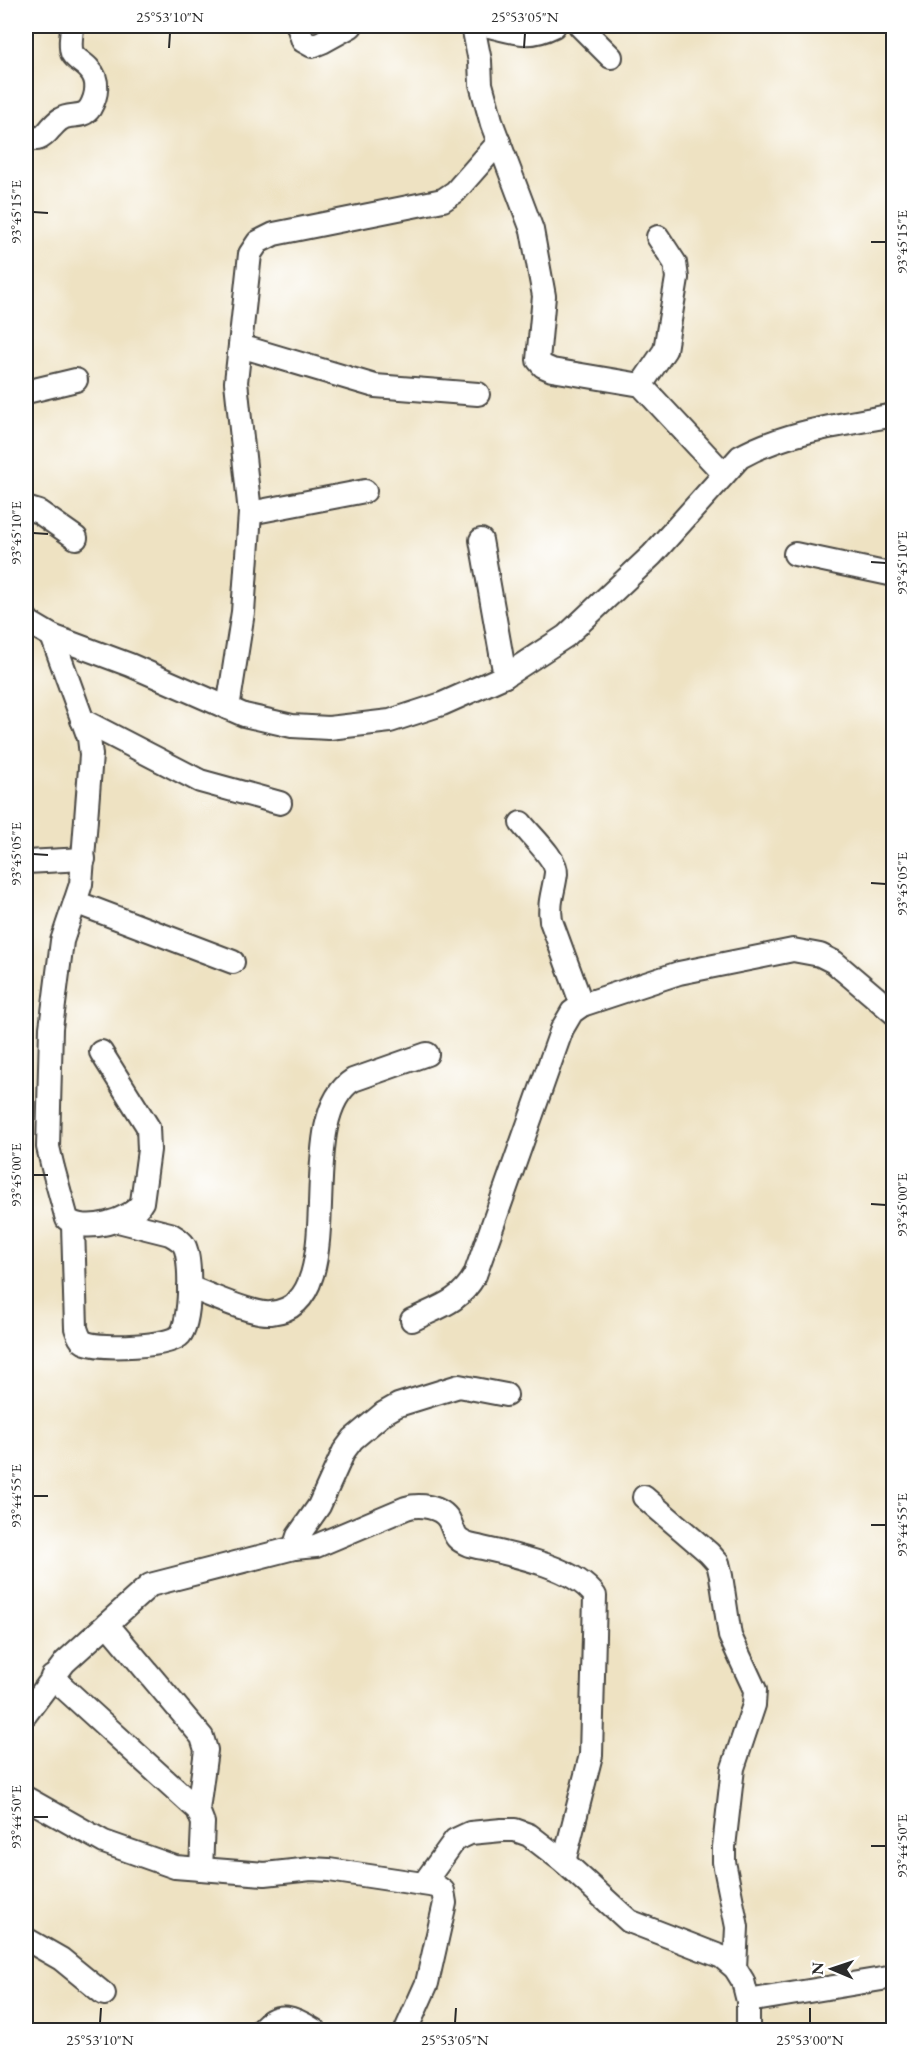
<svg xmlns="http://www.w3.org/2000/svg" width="919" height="2056" viewBox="0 0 919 2056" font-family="'EB Garamond',serif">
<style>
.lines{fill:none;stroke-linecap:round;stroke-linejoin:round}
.minor-casing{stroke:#484642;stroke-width:26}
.minor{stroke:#fff;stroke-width:22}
.ticks{fill:none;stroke:#2b2b2b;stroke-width:2}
.neatline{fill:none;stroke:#2b2b2b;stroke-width:2}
.ticks-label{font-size:15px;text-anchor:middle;fill:#2b2b2b}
</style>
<rect width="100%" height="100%" fill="#fff"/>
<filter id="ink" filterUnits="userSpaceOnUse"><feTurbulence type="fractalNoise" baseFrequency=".0167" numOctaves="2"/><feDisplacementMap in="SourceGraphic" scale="12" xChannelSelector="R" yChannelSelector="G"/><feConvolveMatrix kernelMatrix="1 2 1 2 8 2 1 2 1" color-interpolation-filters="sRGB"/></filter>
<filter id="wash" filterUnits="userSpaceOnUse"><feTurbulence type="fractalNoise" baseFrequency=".008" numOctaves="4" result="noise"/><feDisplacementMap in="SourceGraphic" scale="24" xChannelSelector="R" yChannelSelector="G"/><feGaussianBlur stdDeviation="1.35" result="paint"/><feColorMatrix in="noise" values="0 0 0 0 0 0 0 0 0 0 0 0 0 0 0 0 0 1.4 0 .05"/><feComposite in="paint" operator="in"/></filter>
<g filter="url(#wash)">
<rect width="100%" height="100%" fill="#eee2c2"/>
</g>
<g filter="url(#ink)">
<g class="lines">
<g class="minor-casing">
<g id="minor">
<path d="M298,26L303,41L312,46L322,42L351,26"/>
<path d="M473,26L480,61L481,84L492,124L532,230L544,296L538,360L543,366L552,370L641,385L724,474"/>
<path d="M489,26C516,32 528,39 554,26"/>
<path d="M580,26L611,57"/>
<path d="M26,133C36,144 43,138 51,128C54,125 57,121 61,119C70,113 83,119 90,108C97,96 100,80 89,69C84,63 76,60 72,53C69,45 72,34 72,26"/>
<path d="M240,346L375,386L478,394"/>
<path d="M641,385L665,350L677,278L675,263L658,237"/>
<path d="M26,392L76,380"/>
<path d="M26,508L39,512L76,538"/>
<path d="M250,513L365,491"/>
<path d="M481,540L505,676"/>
<path d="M795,554L894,575"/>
<path d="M26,618L30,623L52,636L130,665L244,715L292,726L329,728L390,721L442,704L505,676L566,636L652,555L740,457C787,431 842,425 894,415"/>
<path d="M52,636L89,738L91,755L81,884L62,941L51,1028L48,1147L53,1168L67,1219C83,1234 132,1221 142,1202L149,1150L148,1127L101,1052"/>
<path d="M228,708L243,612L250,513L236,382L250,254L258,242L274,234L443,200L455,192L499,142"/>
<path d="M82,720L200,781L280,803"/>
<path d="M521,823C530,835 557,859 556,873C554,891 548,902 551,921L582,1005"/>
<path d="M26,862L84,859"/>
<path d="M75,902L233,962"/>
<path d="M73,1225L76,1328C78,1334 80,1341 86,1343C102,1349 170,1347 180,1335C191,1323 192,1259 184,1245C181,1240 175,1237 170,1234L118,1221"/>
<path d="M189,1287C208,1294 252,1315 271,1313C356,1305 289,1120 353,1080L427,1054"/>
<path d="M412,1320C439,1307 460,1302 475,1275L562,1029L572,1012L582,1005L679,973L793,950L820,955L834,962L894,1013"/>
<path d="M644,1497L709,1553L718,1563L721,1576L730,1636L755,1690L754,1705L733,1768L724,1847V1862L737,1927L735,1968"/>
<path d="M294,1548L298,1536L319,1506L344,1451L353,1439L384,1413L398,1405L459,1386L506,1395"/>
<path d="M107,1624L202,1737L206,1750L198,1810"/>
<path d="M52,1677L198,1810L203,1823L201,1869"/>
<path d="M26,1714L65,1662L150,1585L294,1548L316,1546L406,1508C419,1504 441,1506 449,1520C456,1534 452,1538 469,1545C503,1553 574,1565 595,1596L591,1755L564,1862"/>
<path d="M26,1798L104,1842L175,1867L265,1874L311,1869L329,1870L436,1886L443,1891L445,1903L427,1983L406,2030"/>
<path d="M424,1883L455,1840L470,1833L502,1830H515L529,1835L564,1862L629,1921L722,1957L735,1968L743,1981L748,2001V2030"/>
<path d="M26,1939L61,1959L104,1994"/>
<path d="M748,2001L894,1977"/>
<path d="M261,2030C278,2009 295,2018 314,2030"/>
</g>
</g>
<use href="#minor" class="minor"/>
</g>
</g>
<path class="ticks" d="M169,48L170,33M524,48L525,33M33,212L48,213M871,242H886M33,533L48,534M871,562L886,563M33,854L48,855M871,883L886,884M33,1175H48M871,1204L886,1205M33,1496H48M871,1525H886M33,1817H48M871,1846H886M100,2023L101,2008M455,2023L456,2008M810,2023V2008"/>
<rect width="919" height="2056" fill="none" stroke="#fff" stroke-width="66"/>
<g transform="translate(832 1969) rotate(272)" stroke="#ffffff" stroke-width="4.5" paint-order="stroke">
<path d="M0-4.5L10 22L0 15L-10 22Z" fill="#2b2b2b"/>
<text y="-9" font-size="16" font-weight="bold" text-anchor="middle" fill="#2b2b2b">N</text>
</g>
<rect x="33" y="33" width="853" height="1990" class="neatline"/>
<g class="ticks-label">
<text x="170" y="22">25°53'10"N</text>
<text x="525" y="22">25°53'05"N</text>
<text transform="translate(16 212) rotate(-90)" y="5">93°45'15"E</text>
<text transform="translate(902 242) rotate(-90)" y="5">93°45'15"E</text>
<text transform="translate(16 533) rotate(-90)" y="5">93°45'10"E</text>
<text transform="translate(902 563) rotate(-90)" y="5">93°45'10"E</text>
<text transform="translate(16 854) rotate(-90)" y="5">93°45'05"E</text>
<text transform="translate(902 884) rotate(-90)" y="5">93°45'05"E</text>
<text transform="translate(16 1175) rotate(-90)" y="5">93°45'00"E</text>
<text transform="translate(902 1205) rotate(-90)" y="5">93°45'00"E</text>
<text transform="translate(16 1496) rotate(-90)" y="5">93°44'55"E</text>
<text transform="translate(902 1525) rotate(-90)" y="5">93°44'55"E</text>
<text transform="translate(16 1817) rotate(-90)" y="5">93°44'50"E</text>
<text transform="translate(902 1846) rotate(-90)" y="5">93°44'50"E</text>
<text x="100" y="2045">25°53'10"N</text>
<text x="455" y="2045">25°53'05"N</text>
<text x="810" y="2045">25°53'00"N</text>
</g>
</svg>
